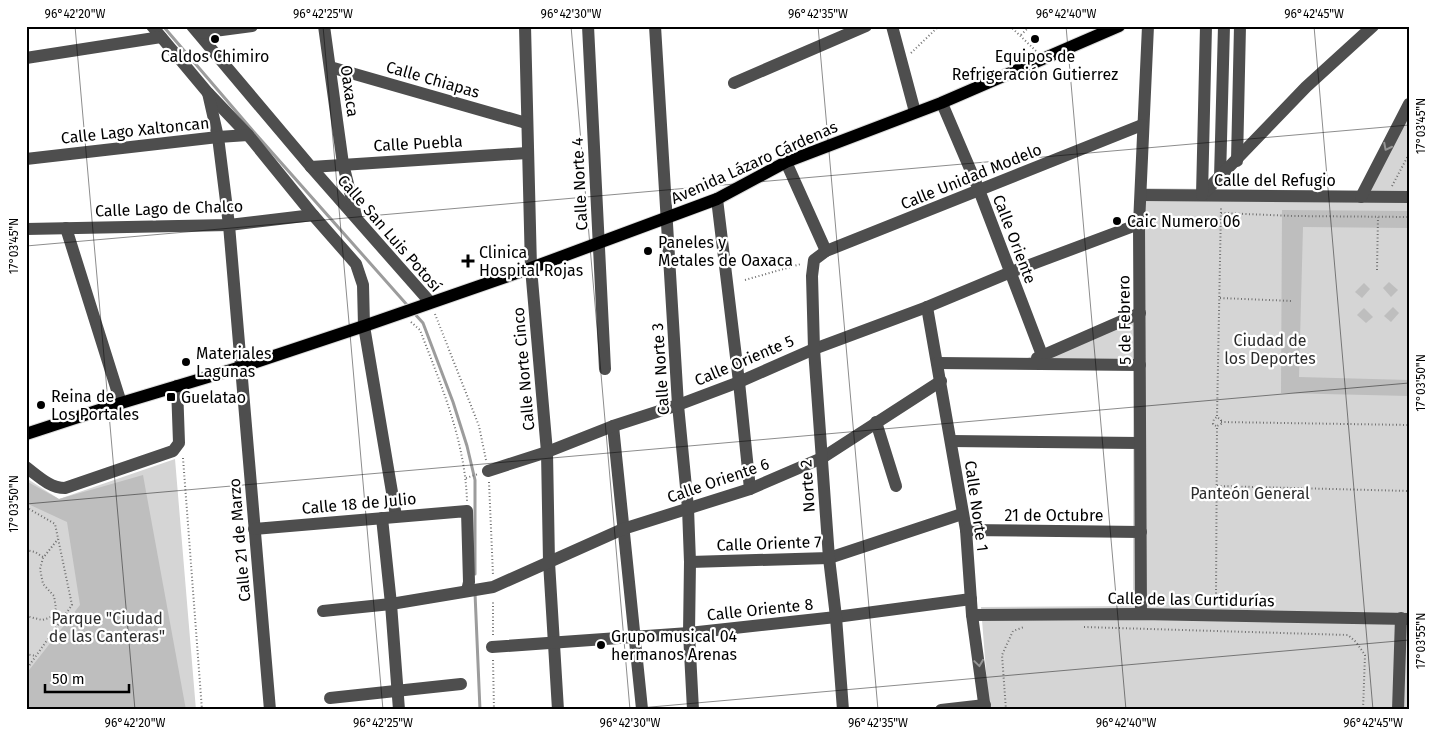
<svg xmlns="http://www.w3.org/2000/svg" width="1435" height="736" viewBox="0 0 1435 736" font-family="'Fira Sans',sans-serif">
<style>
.green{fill:#d5d5d5}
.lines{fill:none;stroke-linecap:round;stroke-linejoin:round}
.stream{stroke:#9c9c9c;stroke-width:3}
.building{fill:#bebebe}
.major-casing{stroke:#dbdbdb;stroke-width:14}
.path{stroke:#707070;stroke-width:2;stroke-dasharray:1 2.5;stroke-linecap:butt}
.minor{stroke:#4e4e4e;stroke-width:12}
.major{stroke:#000;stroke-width:12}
.oneway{stroke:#959595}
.ticks{fill:none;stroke:#000;stroke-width:1;stroke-opacity:0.45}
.poi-dot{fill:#000;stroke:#fff;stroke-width:2}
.labels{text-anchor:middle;stroke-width:4.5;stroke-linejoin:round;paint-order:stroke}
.poi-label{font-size:16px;fill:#000;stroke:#fff;text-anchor:start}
.street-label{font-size:16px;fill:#000;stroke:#fff}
.park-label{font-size:16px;fill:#2c2c2c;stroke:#fff}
.neatline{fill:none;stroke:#000;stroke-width:2}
.ticks-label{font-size:12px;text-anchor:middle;fill:#000}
</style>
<rect width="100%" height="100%" fill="#fff"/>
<g class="green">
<path d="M1409,100V637L1407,710H989L981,607L1133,606V370L1021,361L1136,309L1137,188L1360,191Z"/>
<path d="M175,459L196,710H26V478L59,499Z"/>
</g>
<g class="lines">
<g class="stream">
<path d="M163,26L253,131L408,306"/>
<path d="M414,313L423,323L453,402L467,446L475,480V574"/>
<path d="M475,593L480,710"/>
</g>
</g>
<g class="building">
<path d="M1282,210L1409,211V228L1303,227L1299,377L1409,380V396L1281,393Z"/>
<path d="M1389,282L1398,290L1391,297L1383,288Z"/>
<path d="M1364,283L1370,289L1362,298L1355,292Z"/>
<path d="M1393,307L1399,313L1391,322L1384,316Z"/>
<path d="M1364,308L1373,317L1366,323L1357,315Z"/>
<path d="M143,475L186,710H26V674L80,605L67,522L26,503V481L59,499Z"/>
</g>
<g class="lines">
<g class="major-casing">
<path id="major" d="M26,434L121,403L241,367L364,326L531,268L717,199L786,162L941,103L1119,26"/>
</g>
<g class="path">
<path d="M1010,26L1036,51"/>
<path d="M1021,35L1030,26"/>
<path d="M911,53L939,26"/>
<path d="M1392,186L1409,154"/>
<path d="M1221,213L1294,216L1409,217"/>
<path d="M1377,270L1378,217"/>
<path d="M745,280L801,264"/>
<path d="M1220,298L1292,301"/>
<path d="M435,314L479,426L486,460"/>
<path d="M411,322L420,330C441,385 465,440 467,501"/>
<path d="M1221,422L1409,425"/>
<path d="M1216,426L1213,424L1214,419L1217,417"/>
<path d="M183,458L202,710"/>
<path d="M466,478L478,474"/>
<path d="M489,482L493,575"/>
<path d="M1217,486L1409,491"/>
<path d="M26,507L55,524L72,605L26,670"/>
<path d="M26,550L35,552L43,557"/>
<path d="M1216,597L1217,426L1221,424V420L1217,417L1221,208"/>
<path d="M26,616L42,620L49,618L54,614L56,608L54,596L43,584L40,569L43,558L58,539"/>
<path d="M1084,627L1348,635L1356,642L1365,655L1363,710"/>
<path d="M493,635V600"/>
<path d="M26,654L36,656"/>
<path d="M493,660L494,710"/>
<path d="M1006,710L1002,655L1013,631L1024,627"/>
</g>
<g class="minor">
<path d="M152,26L208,93L248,135L313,215L356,264L363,285L364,326L396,516"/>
<path d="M192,26L311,167L430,302"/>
<path d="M324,26L343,164L356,216"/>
<path d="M525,26L531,268L547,452L549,562L558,710"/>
<path d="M588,26L605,369"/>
<path d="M655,26L678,405L688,508L690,562L689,633L693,710"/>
<path d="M892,26L915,112"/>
<path d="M199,33L252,26"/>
<path d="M26,58L161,37"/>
<path d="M330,67L526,123"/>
<path d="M734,83L866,26"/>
<path d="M208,93L218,137L229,225L270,710"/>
<path d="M944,108L979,190L1042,355"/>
<path d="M26,159L218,137L248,135"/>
<path d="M1237,161L1240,26"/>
<path d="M786,162L826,251"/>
<path d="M311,167L527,153"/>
<path d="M1220,178L1224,26"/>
<path d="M1141,195L1409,197"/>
<path d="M1202,195L1306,87L1373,26"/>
<path d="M1202,195L1206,26"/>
<path d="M1361,197L1409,104"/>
<path d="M717,199L739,382L750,489"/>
<path d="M66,228L121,403"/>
<path d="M26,229L229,225L313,215"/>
<path d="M927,307L966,530L972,615L985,710"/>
<path d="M1037,358L1140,313"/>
<path d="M937,363L1140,365"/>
<path d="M876,422L896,486"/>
<path d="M613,426L642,709"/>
<path d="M951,441L1140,443"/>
<path d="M26,467C38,476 50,488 65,488L173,451L179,443L177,386"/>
<path d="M488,471L547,452L613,426L678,405L739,382L814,349L927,307L1011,272L1139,224"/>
<path d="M382,518L391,604L399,710"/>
<path d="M254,529L467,511L469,582L467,591"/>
<path d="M966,530L1141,532"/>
<path d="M690,562L829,558L962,514"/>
<path d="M323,611L391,604L493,587L623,529L750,489L822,458L941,381"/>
<path d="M1141,614L1139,224L1148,26"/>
<path d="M972,615L1141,614L1409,619"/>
<path d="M492,647L689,633L836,617L971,599"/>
<path d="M330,698L461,684"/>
<path d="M843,710L836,617L829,558L814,349L812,276L814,260L826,251L1142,125"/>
<path d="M941,710L985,705"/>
<path d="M1398,710L1401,618"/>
</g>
<use href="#major" class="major"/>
</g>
<defs><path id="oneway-chevron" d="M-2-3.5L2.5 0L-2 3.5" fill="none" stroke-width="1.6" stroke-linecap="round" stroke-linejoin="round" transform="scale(1.25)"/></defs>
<g class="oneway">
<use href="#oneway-chevron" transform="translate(1387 147) rotate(117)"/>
<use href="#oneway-chevron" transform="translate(979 663) rotate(82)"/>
</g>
<path class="ticks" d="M75,26L135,710M323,26L383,710M571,26L630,710M818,26L878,710M1066,26L1126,710M1314,26L1373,710M26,246L1409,125M26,504L1409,383M617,710L1409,640"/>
<g class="poi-dot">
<circle cx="215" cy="39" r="5"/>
<circle cx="1035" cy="39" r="5"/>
<circle cx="1117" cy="221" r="5"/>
<circle cx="648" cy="251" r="5"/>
<path d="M465.5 253.5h5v5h5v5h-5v5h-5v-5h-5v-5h5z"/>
<circle cx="186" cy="362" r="5"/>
<rect x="166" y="392" width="10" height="10" rx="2.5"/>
<circle cx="41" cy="405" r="5"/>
<circle cx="601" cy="645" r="5"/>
</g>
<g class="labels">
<g class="poi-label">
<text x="215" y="62" text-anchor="middle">Caldos Chimiro</text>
<text x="1035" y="62" text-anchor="middle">Equipos de<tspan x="1035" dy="18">Refrigeración Gutierrez</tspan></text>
<text x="1127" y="227">Caic Numero 06</text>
<text x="658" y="248">Paneles y<tspan x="658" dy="18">Metales de Oaxaca</tspan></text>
<text x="479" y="258">Clinica<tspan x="479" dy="18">Hospital Rojas</tspan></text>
<text x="196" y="359">Materiales<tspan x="196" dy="18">Lagunas</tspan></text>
<text x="51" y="402">Reina de<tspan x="51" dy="18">Los Portales</tspan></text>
<text x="181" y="403">Guelatao</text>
<text x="611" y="642">Grupo musical 04<tspan x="611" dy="18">hermanos Arenas</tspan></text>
</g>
<g class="street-label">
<text transform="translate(433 79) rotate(16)" y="6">Calle Chiapas</text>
<text transform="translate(350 91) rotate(82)" y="6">Oaxaca</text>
<text transform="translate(135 130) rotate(-6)" y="6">Calle Lago Xaltoncan</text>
<text transform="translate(418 143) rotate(-3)" y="6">Calle Puebla</text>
<text transform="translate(754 162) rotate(-24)" y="6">Avenida Lázaro Cárdenas</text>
<text transform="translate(971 176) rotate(-22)" y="6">Calle Unidad Modelo</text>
<text x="1275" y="186">Calle del Refugio</text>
<text transform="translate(579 184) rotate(-93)" y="6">Calle Norte 4</text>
<text transform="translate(169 208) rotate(-2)" y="6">Calle Lago de Chalco</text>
<text transform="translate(390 233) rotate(49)" y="6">Calle San Luis Potosí</text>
<text transform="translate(1015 239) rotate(69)" y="6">Calle Oriente</text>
<text transform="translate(1124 320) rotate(-91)" y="6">5 de Febrero</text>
<text transform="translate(744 360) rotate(-23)" y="6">Calle Oriente 5</text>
<text transform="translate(523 369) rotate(-95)" y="6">Calle Norte Cinco</text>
<text transform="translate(660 369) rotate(-94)" y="6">Calle Norte 3</text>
<text transform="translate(718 480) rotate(-19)" y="6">Calle Oriente 6</text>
<text transform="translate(807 486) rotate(-94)" y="6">Norte 2</text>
<text transform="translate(359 503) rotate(-5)" y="6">Calle 18 de Julio</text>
<text transform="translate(977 506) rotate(82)" y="6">Calle Norte 1</text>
<text x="1054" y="521">21 de Octubre</text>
<text transform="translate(239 540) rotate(-95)" y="6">Calle 21 de Marzo</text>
<text transform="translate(769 543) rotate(-2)" y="6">Calle Oriente 7</text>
<text transform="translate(1191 599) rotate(1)" y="6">Calle de las Curtidurías</text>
<text transform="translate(760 609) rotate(-6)" y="6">Calle Oriente 8</text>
</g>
<g class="park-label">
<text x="1270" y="346">Ciudad de<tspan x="1270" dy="18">los Deportes</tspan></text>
<text x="1250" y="499">Panteón General</text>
<text x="107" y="624">Parque "Ciudad<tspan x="107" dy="18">de las Canteras"</tspan></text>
</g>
</g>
<rect width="1435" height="736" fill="none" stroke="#ffffff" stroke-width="55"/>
<path d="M45 684v8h84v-8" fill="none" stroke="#000000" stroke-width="2.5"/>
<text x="52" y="684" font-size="15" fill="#000000" stroke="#ffffff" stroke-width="4" paint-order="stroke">50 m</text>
<rect x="28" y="28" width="1380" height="680" class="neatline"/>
<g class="ticks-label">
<text x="75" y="18">96°42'20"W</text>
<text x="323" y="18">96°42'25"W</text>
<text x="571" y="18">96°42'30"W</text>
<text x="818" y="18">96°42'35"W</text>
<text x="1066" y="18">96°42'40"W</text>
<text x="1314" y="18">96°42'45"W</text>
<text transform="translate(1421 126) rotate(-90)" y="4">17°03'45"N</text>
<text transform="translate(14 246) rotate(-90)" y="4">17°03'45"N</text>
<text transform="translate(1421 383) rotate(-90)" y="4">17°03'50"N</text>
<text transform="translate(14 504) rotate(-90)" y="4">17°03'50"N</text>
<text transform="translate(1421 641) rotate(-90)" y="4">17°03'55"N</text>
<text x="135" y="727">96°42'20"W</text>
<text x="383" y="727">96°42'25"W</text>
<text x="630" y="727">96°42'30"W</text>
<text x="878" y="727">96°42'35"W</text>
<text x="1126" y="727">96°42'40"W</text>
<text x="1373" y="727">96°42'45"W</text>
</g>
</svg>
